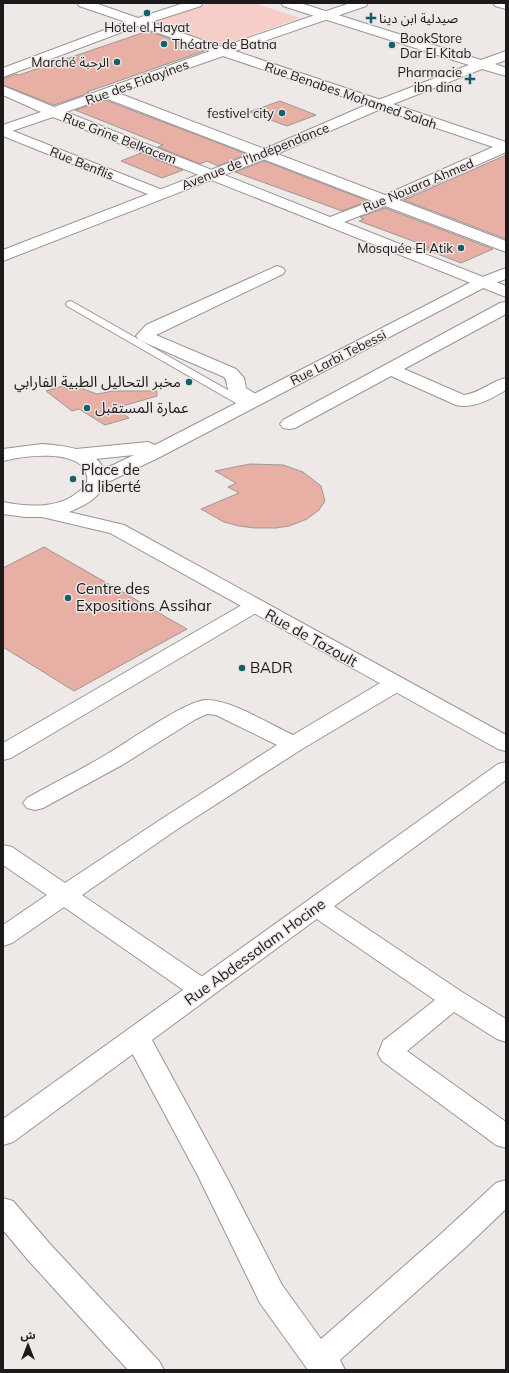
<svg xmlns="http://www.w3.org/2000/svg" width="509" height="1373" viewBox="0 0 509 1373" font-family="Mulish,'Noto Sans Arabic',sans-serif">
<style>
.green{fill:#f6cdc7}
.building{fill:#e8afa5;stroke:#9d9897}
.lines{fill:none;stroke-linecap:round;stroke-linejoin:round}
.service-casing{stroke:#9a9594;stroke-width:2}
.minor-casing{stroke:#9a9594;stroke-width:2}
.tertiary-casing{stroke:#9a9594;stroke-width:2}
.secondary-casing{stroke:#9a9594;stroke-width:2}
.primary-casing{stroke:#9a9594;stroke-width:2}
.service{fill:#fff;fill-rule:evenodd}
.minor{fill:#fff;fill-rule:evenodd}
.tertiary{fill:#fff;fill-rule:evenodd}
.secondary{fill:#fff;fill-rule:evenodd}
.primary{fill:#fff;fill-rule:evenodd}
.poi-dot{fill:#13606b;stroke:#eee8e7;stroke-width:1.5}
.labels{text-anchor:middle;stroke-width:3;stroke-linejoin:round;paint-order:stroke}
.far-poi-label{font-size:13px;fill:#1b1919;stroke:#eee8e7;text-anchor:end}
.far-street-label{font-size:13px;fill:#1b1919;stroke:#eee8e7}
.poi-label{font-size:15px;fill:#1b1919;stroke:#eee8e7;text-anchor:start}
.street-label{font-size:15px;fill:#1b1919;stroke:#eee8e7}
</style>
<rect width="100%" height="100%" fill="#eee8e7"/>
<path class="green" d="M211,3H253L300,18L221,46L152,23Z"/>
<g class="building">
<path d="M148,31L204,51L87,92L89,93L54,105L3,85V79L16,74L19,75Z"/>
<path d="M105,100L247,154L218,166L207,161L200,164L158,147L163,145L75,110Z"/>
<path d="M280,101L316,115L287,126L249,112Z"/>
<path d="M141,153L183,170L162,178L121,161Z"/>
<path d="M506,155V239L404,200Z"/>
<path d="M264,161L368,201L342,211L235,172Z"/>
<path d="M385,208L493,249L461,263L425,249L429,247L359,221L364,219L360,217Z"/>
<path d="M69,384L97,394L113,391H157V396L116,408L129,418L105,425L79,409L72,411L46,391Z"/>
<path d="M250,464L283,465L303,472L321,486L325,501L319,510L307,519L289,526L276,528H255L239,526L224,522L201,509L239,493L228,487L236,483L215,471Z"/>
<path d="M44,547L187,629L74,691L3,647V568Z"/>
</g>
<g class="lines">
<g class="service-casing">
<path id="service" d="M71,301L249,402L251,404L249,406H241L67,306L66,304L67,302Z"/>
</g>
<g class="minor-casing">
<g id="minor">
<path d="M77,3H95L138,18L184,3H203L201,6L151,22L222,47L350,3H368L366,6L235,51L506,142V152L399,200L506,241V252L385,206L344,222L506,286V297L53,117L3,134V125L41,112L3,95V86L54,107L210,51L138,26L3,77V68L126,22L79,6ZM223,56L493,147L385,195L118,93ZM105,98L372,201L330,217L66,112Z"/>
<path d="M493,3H506V9L495,6Z"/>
<path d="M277,266L283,268L285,271L283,274L156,335L236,369L244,378L246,388L259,396L262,400L259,404C250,406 234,400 229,391C226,386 228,381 224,377L139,340L136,336L146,325Z"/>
<path d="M506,302V314L404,369L464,395C480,393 491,381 506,378V390C491,399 474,409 456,405L391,376L295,428L289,429L283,428L280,424L283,420L500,303Z"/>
<path d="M254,600L261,602L264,606L261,610L11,758L3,760V743L247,602Z"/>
<path d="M395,677L403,679L406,684L403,689L302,749L176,830L82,895L210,982L214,989L210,996L201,998L192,996L64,907L12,943L3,946V925L47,895L3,865V845L12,847L65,883L160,820L277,745L216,715L207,714L196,719L122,765L43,808L35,810L27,808L23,803L27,798C53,783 81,770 107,754C128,742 185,701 206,700C232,700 269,724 293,735L387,679Z"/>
<path d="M317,899L326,901L462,992L506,1019V1042L497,1039L454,1012L407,1051L506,1122V1148L496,1145L382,1061L378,1054L383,1041L435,1000L308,913L304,907L308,901Z"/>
<path d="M137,1028L147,1031L226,1176L282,1285L321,1339L443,1232L496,1183L506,1180V1209L465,1248L340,1360L345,1370H308L260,1303L198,1176L124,1038L127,1031Z"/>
<path d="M3,1198L13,1201L50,1244L159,1361L164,1370H128L28,1260L3,1230Z"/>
</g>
</g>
<g class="tertiary-casing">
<g id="tertiary">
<path d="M3,127L165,191L168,194L165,197L160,199L155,197L3,136Z"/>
<path d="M506,268V279L489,285L160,457L104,484L97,486L90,484L87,480L90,476L134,455L76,461L69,459L67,455L69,451L76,449L148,442L155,445L477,279Z"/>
</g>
</g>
<g class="secondary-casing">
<g id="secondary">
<path d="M42,444C66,446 105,449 106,480C102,497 84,506 69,512L124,525L506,735V751L498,749L110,533L42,517H25L3,514V502C27,507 57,509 77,493C81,490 86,487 87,482C88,478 87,476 86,473C78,448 22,456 3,461V449Z"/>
<path d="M506,762V780L13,1142L3,1145V1119L498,764Z"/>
</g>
</g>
<g class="primary-casing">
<path id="primary" d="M281,3H300L481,60L506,51V60L495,64L506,68V76L482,69L383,108L270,157L3,261V250L260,151L373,102L469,65L283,6Z"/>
</g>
<use href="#service" class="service"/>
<use href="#minor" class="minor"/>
<use href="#tertiary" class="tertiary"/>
<use href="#secondary" class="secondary"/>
<use href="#primary" class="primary"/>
</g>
<g class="poi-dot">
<circle cx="147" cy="13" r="4"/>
<path d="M369 12h4v4h4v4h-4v4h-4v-4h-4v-4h4z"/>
<circle cx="164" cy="44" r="4"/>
<circle cx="392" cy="45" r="4"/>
<circle cx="117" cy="62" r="4"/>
<path d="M468 73h4v4h4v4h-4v4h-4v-4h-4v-4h4z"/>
<circle cx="282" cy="113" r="4"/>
<circle cx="461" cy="248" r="4"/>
<circle cx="189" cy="382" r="4"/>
<circle cx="87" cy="408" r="4"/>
<circle cx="73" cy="479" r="4"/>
<circle cx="68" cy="598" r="4"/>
<circle cx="242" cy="668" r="4"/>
</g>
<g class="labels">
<g class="far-poi-label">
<text x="379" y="23" text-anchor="start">صيدلية ابن دينا</text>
<text x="147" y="32" text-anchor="middle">Hotel el Hayat</text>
<text x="400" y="43" text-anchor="start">BookStore<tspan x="400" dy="15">Dar El Kitab</tspan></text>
<text x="172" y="49" text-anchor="start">Théatre de Batna</text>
<text x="109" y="67">Marché الرحبة</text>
<text x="462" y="77">Pharmacie<tspan x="462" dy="15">ibn dina</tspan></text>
<text x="274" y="118">festivel city</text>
<text x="453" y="253">Mosquée El Atik</text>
</g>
<g class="far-street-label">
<text transform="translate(137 82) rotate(-20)" y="5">Rue des Fidayines</text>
<text transform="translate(351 95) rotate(19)" y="5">Rue Benabes Mohamed Salah</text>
<text transform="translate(120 138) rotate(21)" y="5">Rue Grine Belkacem</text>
<text transform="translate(255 156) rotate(-22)" y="5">Avenue de l'Indépendance</text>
<text transform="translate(82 163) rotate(22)" y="5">Rue Benflis</text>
<text transform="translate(418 185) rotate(-23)" y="5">Rue Nouara Ahmed</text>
<text transform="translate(338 357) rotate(-27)" y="5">Rue Larbi Tebessi</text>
</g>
<g class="poi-label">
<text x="181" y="387" text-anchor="end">مخبر التحاليل الطبية الفارابي</text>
<text x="95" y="413">عمارة المستقبل</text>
<text x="81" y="475">Place de<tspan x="81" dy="17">la liberté</tspan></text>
<text x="76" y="594">Centre des<tspan x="76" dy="17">Expositions Assihar</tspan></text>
<text x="250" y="673">BADR</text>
</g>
<g class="street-label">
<text transform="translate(311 638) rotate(29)" y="5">Rue de Tazoult</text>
<text transform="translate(255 952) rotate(-36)" y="5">Rue Abdessalam Hocine</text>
</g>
</g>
<rect width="509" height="1373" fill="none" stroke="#1b1919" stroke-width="8"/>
<g transform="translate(28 1345)" stroke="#eee8e7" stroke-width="3" paint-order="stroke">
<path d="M0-3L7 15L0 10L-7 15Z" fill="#1b1919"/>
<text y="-6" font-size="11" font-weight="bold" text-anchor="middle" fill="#1b1919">ش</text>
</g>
</svg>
